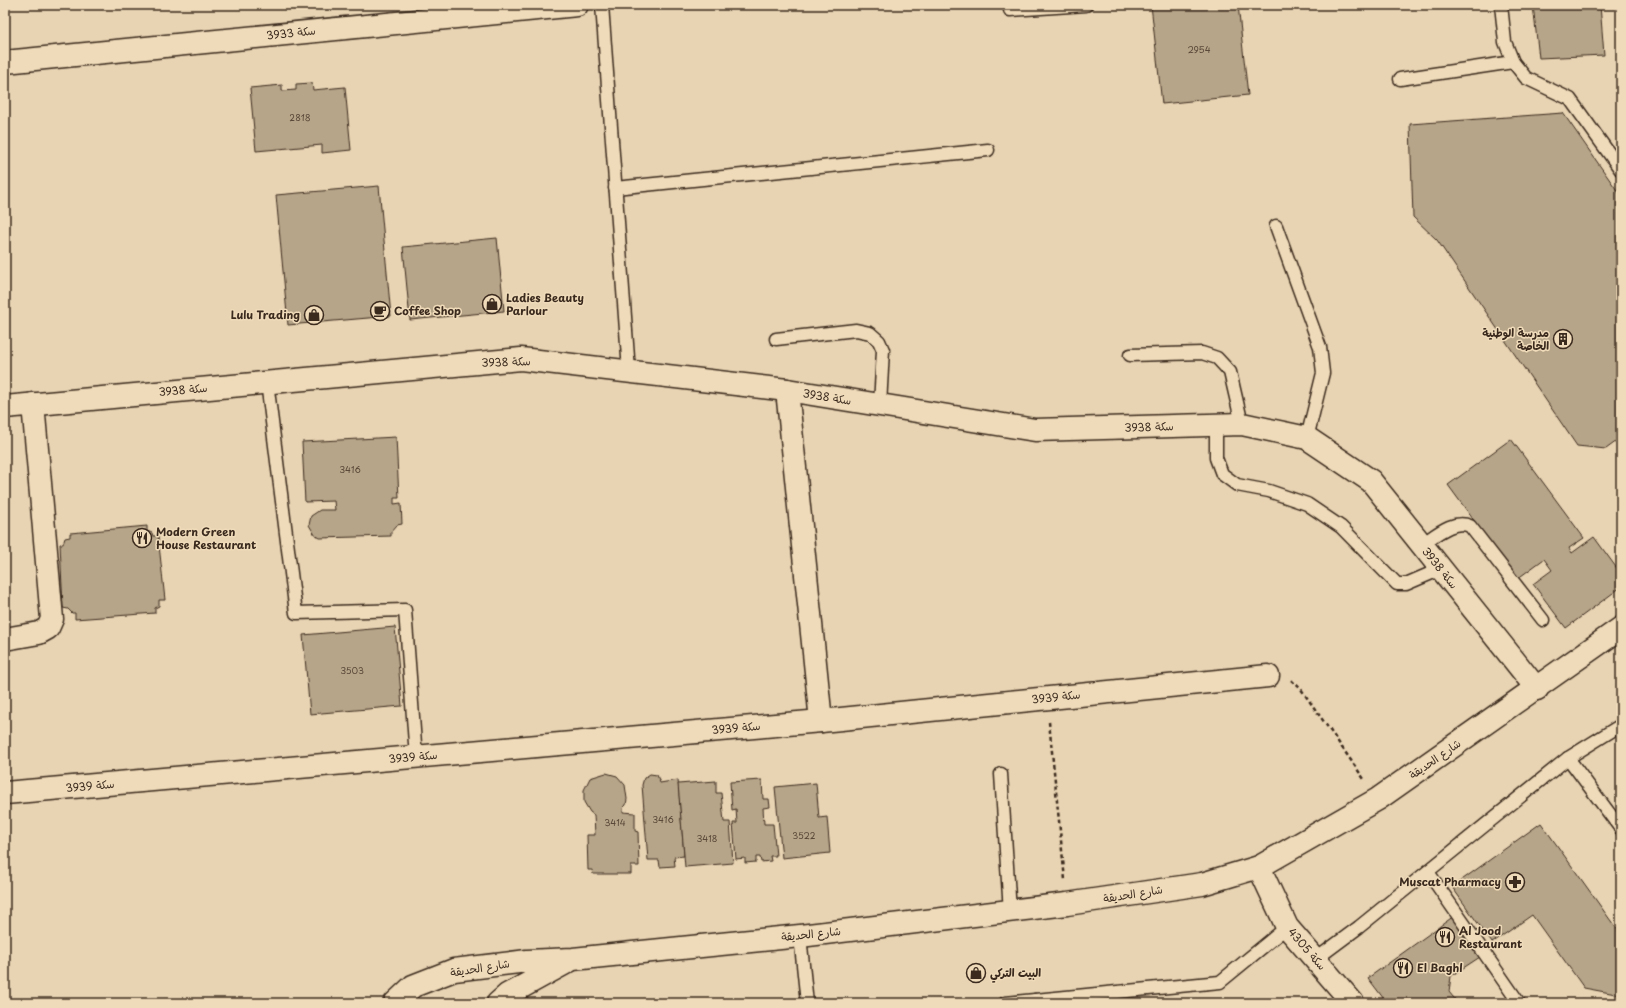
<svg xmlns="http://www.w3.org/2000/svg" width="1626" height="1008" viewBox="0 0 1626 1008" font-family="'Playpen Sans','Playpen Sans Arabic',sans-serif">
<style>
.building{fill:#b7a589;stroke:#3b2a1e}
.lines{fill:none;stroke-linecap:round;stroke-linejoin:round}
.service-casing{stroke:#3b2a1e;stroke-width:15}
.minor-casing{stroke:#3b2a1e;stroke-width:25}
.tertiary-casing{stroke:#3b2a1e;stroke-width:25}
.path{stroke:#3b2a1e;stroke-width:2.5;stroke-dasharray:4 3;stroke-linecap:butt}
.service{stroke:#efdbb9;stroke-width:12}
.minor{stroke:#efdbb9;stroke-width:22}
.tertiary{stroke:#efdbb9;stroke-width:22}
.labels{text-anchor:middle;stroke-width:3;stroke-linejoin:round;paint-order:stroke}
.number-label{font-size:9px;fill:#5a4939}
.street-label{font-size:11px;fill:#3b2a1e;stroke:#efdbb9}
.poi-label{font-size:11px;font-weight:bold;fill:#3b2a1e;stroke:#efdbb9;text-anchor:start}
</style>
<rect width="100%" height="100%" fill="#e8d4b3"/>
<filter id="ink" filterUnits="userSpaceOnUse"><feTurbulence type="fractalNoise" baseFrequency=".025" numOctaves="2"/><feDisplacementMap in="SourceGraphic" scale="8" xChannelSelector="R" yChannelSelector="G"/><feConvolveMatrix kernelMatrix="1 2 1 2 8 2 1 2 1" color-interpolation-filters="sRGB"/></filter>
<g filter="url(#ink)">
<g class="building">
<path d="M1151,5H1238L1248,95L1162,104Z"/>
<path d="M1533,5H1600L1604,55L1539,58Z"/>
<path d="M312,83L313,90L345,87L351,150L322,153V145L256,151L250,88L282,85V91L296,90V84Z"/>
<path d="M1563,113L1621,196V438L1606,449L1577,446L1437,240L1413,217L1410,124Z"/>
<path d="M379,186L391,316L288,325L276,195Z"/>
<path d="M497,238L504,311L410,320L403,247Z"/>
<path d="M396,437L399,498H394V504L401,503L402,524L397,525L391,532V536L320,538L315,535L309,525L311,516L320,510H335L334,501L305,502L302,442Z"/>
<path d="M1511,439L1584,538L1569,548L1572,553L1594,537L1621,574V587L1566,628L1533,584L1552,570L1544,559L1517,579L1448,485Z"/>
<path d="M147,526V531L152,533L153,536H158L165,600H159V606L155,608V613L75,619V613H72L68,609L63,608L60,544H63L65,538L70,537V533Z"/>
<path d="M395,627L402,706L310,714L303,635Z"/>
<path d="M606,773L617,776L625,785L627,799L626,805L623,808V812L635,813V831L638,832L639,866H631V874H593L592,870H588L587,835H595L594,815L590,812L584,802V790L590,778Z"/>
<path d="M650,774L657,775L660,783L678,780L684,856L674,857L675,866L660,867L659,860H648L642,785L644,778Z"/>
<path d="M762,780L763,799H769L770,807L763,808L764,824H773L776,856H770L771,861L761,862L760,857H756V862L745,863V858L736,859L733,823H737L736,809L732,810L730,782Z"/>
<path d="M716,781V793H721L724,822H730L733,863L685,867L678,784Z"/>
<path d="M816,783L819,818L827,817L830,853L782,858L775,787Z"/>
<path d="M1541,823L1621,935V995L1584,988L1532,915L1492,943L1452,887Z"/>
<path d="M1454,916L1483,955L1451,976L1449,992L1458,1003H1387L1368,978Z"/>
<path d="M1582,999L1602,1003H1576Z"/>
</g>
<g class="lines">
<g class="service-casing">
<g id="service">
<path d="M602,5L629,371"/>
<path d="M1501,5L1505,42L1513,62L1526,78L1570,99L1621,170"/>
<path d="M1010,10L1086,5"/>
<path d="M1400,79L1513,62"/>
<path d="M615,188L988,150"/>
<path d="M1276,226L1320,347L1323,373L1307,438"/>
<path d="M776,339L856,330L870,333L879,341L883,350L880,405"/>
<path d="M1130,355L1202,353L1217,358L1230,372L1242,424"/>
<path d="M267,382L296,613L405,610L416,757"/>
<path d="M1216,425V458L1222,474L1237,485L1269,491L1307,504L1341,527L1397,584H1406L1441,569"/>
<path d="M1422,544C1436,535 1453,519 1470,526L1543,620"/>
<path d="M1568,758L1621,829"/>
<path d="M1001,774L1010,912"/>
<path d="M1428,872L1519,1003"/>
<path d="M800,936L807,1003"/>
<path d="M1316,959L1359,927L1568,758L1621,725"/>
<path d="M1005,1003L1035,1000"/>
<path d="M1036,1003L1035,1000L1220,982L1287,927"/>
</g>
</g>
<g class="minor-casing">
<g id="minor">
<path d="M5,62L577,5"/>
<path d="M787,390L821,721"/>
<path d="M5,407L521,359L787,390L1035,430L1242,424L1307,438L1371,481L1537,689"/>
<path d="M5,639L39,633L48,628L52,619L33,404"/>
<path d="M5,793L821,721L1268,676"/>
<path d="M1259,867L1287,927L1353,1003"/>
</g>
</g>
<g class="tertiary-casing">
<g id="tertiary">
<path d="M395,1003L413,986L454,970L527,961L573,959L800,936L1067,904L1202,884L1259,867L1378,799L1621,628"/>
<path d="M498,1003L507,995L569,961"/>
</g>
</g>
<g class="path">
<path d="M1291,680L1301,689L1364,779"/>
<path d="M1049,722L1065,880"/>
</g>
<use href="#service" class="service"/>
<use href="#minor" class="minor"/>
<use href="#tertiary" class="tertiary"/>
</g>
</g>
<defs>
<g id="shop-ring" transform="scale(1)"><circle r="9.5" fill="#efdbb9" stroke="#3b2a1e" stroke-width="1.5"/><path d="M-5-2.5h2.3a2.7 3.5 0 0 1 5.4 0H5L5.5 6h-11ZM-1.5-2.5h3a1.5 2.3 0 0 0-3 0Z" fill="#3b2a1e"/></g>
<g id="cafe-ring" transform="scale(1)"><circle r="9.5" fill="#efdbb9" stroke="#3b2a1e" stroke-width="1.5"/><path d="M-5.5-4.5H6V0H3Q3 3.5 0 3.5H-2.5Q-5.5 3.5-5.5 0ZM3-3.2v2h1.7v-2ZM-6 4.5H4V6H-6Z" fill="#3b2a1e"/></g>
<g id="building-ring" transform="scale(1)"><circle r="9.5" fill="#efdbb9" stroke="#3b2a1e" stroke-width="1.5"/><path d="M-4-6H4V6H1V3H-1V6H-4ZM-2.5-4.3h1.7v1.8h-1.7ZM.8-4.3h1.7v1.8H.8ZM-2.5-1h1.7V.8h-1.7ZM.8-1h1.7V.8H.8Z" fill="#3b2a1e"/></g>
<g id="restaurant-ring" transform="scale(1)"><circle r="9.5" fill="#efdbb9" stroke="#3b2a1e" stroke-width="1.5"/><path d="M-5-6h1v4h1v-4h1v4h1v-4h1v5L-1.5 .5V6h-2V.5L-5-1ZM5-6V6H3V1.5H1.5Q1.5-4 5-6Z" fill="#3b2a1e"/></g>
<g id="pharmacy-ring" transform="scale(1)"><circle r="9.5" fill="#efdbb9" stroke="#3b2a1e" stroke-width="1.5"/><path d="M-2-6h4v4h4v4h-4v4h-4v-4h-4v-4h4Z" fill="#3b2a1e"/></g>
</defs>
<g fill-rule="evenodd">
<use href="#shop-ring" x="492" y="304"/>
<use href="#cafe-ring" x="380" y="311"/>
<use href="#shop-ring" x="314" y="315"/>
<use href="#building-ring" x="1563" y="339"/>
<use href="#restaurant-ring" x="142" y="538"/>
<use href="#pharmacy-ring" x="1515" y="882"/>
<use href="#restaurant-ring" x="1445" y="937"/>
<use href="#restaurant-ring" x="1403" y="968"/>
<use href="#shop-ring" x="976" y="973"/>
</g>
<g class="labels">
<g class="number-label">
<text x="1199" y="53">2954</text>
<text x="300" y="121">2818</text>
<text x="350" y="473">3416</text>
<text x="352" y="674">3503</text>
<text x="663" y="823">3416</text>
<text x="615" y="826">3414</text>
<text x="804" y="839">3522</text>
<text x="707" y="842">3418</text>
</g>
<g class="street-label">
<text transform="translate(291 33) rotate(-6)" y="4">سكة 3933</text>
<text transform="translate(506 362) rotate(-2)" y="4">سكة 3938</text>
<text transform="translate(183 390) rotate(-5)" y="4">سكة 3938</text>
<text transform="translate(827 397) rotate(9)" y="4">سكة 3938</text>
<text transform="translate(1149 427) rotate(-2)" y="4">سكة 3938</text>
<text transform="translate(1440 568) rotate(51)" y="4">سكة 3938</text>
<text transform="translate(1056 697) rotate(-6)" y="4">سكة 3939</text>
<text transform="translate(736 728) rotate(-5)" y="4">سكة 3939</text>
<text transform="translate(413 757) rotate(-5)" y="4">سكة 3939</text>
<text transform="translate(1435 759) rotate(-35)" y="4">شارع الحديقة</text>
<text transform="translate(90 786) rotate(-5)" y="4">سكة 3939</text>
<text transform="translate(1133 894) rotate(-9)" y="4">شارع الحديقة</text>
<text transform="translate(811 934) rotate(-6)" y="4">شارع الحديقة</text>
<text transform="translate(1307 949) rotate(49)" y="4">سكة 4305</text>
<text transform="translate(480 968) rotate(-9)" y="4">شارع الحديقة</text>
</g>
<g class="poi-label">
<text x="506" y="302">Ladies Beauty<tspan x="506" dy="13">Parlour</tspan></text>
<text x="394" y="315">Coffee Shop</text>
<text x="300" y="319" text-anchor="end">Lulu Trading</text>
<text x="1549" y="337" text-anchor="end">مدرسة الوطنية<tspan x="1549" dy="13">الخاصة</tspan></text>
<text x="156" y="536">Modern Green<tspan x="156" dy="13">House Restaurant</tspan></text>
<text x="1501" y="886" text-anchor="end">Muscat Pharmacy</text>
<text x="1459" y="935">Al Jood<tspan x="1459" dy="13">Restaurant</tspan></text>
<text x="1417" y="972">El Baghl</text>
<text x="990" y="977">البيت التركي</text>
</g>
</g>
<rect width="1626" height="1008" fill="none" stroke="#efdbb9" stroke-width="20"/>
<rect x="10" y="10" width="1606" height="988" fill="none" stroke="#3b2a1e" stroke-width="1.5" filter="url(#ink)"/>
</svg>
